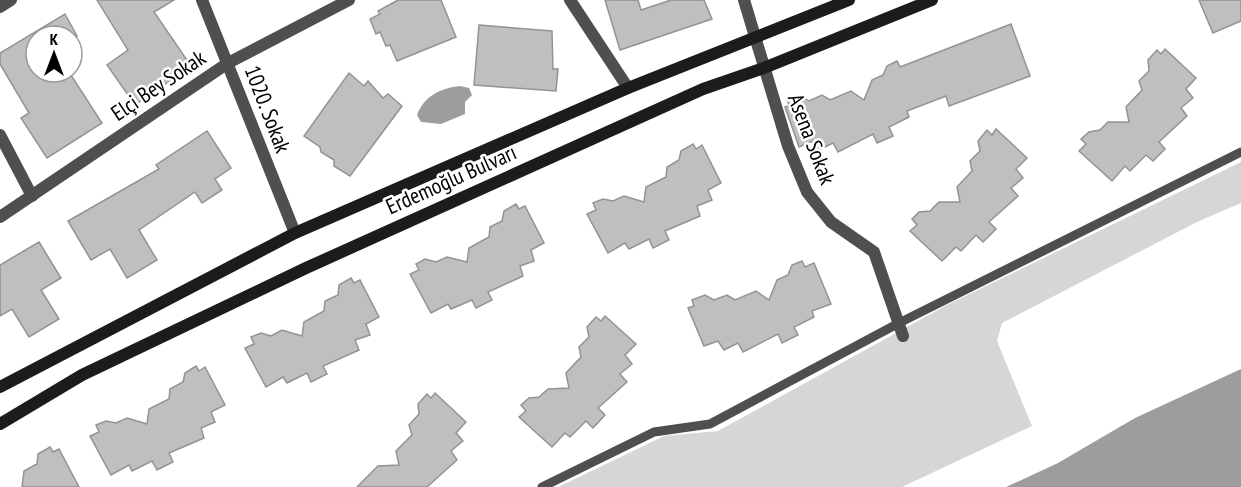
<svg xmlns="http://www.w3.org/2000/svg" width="1241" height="487" viewBox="0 0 1241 487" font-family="'PT Sans Narrow',sans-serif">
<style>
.green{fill:#d6d6d6}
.water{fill:#9d9d9d}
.building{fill:#bfbfbf;stroke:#939393;stroke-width:1.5}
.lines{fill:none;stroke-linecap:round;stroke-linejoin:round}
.service{stroke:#4f4f4f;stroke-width:9}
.minor{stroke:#4f4f4f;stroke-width:12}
.tertiary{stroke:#4f4f4f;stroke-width:12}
.secondary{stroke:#1c1c1c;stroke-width:12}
.labels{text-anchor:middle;stroke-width:5;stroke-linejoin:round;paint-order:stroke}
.street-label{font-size:22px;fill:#000;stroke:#fff}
</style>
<rect width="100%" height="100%" fill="#fff"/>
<path class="green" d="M1241,162V203L1197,222L1002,323L997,341L1032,426L902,487H558L664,436L718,431L947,305Z"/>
<g class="water">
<path d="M460,86L469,88L472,95L465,102V114L441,124L421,122L417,115C424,96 441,88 460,86Z"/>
<path d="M1241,369V487H1006L1058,463L1135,418Z"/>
</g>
<g class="building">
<path d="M97,0H174L154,12L191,66L135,105L107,65L128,50Z"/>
<path d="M398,0H441L456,37L397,61L390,45L386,46L380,32L376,34L370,19L380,14L378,11Z"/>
<path d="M605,0H638L641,10L671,0H704L712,19L620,50Z"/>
<path d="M1199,0H1241V21L1213,33Z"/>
<path d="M65,14L77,36H36V72H69L102,123L47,158L21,118L29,113L0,64V53Z"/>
<path d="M1011,24L1030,76L949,106L946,96L907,111L909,117L889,127L893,136L877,143L873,134L838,152L833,143L819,150L813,141L799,147L785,107L789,106L787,100L800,95L809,101L822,95L830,100L851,91L864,100L872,80L883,75L887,66L897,61L900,67Z"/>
<path d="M479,25L552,31L553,69H558L556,91L474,85Z"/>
<path d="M1165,49L1196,78L1186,89L1193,98L1181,108L1187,116L1159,142L1165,149L1153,161L1146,155L1130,171L1125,166L1112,181L1079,151L1086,144L1081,139L1089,132L1100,130L1108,122H1129L1126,107L1142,90L1139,81L1149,71L1148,60L1157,50L1161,54Z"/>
<path d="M349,73L364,86L368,81L383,98L388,94L402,106L350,176L334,166V160L321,152L320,147L304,136Z"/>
<path d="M996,129L1027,158L1016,169L1023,178L1011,188L1018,196L989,222L996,229L983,242L976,235L961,251L956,247L942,261L910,231L917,225L912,219L919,212L930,211L939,202H960L957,187L972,171L970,161L980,151L978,141L987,130L992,135Z"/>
<path d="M207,131L231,168L215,179L222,190L202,203L195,192L139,230L157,260L127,278L110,249L91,260L68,221L159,169L156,165Z"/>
<path d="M693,144L696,149L702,145L721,183L708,190L712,200L697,206L700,216L665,231L669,240L653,248L649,239L629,249L625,243L608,253L587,214L596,210L593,203L603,199L613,201L624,196L644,202L646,187L666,177L667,167L679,160L681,151Z"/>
<path d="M516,204L519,209L525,206L544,243L531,250L534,261L520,266L523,276L488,292L492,300L476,308L472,300L451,309L448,304L431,313L410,274L419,270L416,264L425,259L436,262L447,257L467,262L469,248L489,237L490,227L502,221L504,211Z"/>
<path d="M39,242L61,278L41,290L59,319L29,337L12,309L0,316V265Z"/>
<path d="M802,261L805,267L814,263L831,304L812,311L814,317L794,327L798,335L782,343L778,334L743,352L738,343L724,350L718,341L704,346L688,308L694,306L692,300L705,295L714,300L727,295L735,300L756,291L769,300L777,280L788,275L792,265Z"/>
<path d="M351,278L354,283L360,280L379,317L366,324L370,335L355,340L359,350L323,366L327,374L311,382L307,373L287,383L283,377L266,387L245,348L254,344L251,337L261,333L271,336L282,330L302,336L304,322L324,311L325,301L338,295L339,285Z"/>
<path d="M605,316L636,344L625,355L632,364L620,374L627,382L598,408L605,415L593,428L586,421L570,437L565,433L552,447L519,417L526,411L521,405L529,398L539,397L548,389L569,388L566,373L581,357L579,347L589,337L587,327L596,317L601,321Z"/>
<path d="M196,366L199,371L205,367L225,405L211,412L215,422L201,428L204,438L169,453L173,462L157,470L152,461L132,471L129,465L111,475L90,436L99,432L96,425L106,421L116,423L127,418L147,424L149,409L169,399L170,389L183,382L185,373Z"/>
<path d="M435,393L466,422L456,433L463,441L451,451L457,460L427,487H357L378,466L399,465L396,451L412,435L409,425L419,414L418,404L427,394L431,398Z"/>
<path d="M50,447L53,452L59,449L79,487H22L24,471L37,464L38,454Z"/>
</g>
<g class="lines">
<path class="service" d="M542,487L654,432L710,424L899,323L1241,152"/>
<g class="minor">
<path d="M202,0L295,233"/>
<path d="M570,0L628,88"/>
<path d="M744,0L788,146L807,192L831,222L874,252L903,336"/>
<path d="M0,135L32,196"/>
<path d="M0,217L228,63L349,0"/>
</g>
<path class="tertiary" d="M0,7L11,0"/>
<g class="secondary">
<path d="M0,387L295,233L628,88L849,0"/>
<path d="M0,424L82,375L306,268L703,89L764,68L932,0"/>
</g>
</g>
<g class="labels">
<g class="street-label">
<text transform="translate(158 85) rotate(-34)" y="8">Elçi Bey Sokak</text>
<text transform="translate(268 109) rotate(69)" y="8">1020. Sokak</text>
<text transform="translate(812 139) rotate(69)" y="8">Asena Sokak</text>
<text transform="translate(451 179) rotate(-24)" y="8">Erdemoğlu Bulvarı</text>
</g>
</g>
<g transform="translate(54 54)"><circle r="28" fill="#ffffff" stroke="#999999" stroke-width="1.5"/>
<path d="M0-4.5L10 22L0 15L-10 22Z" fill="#000000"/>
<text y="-9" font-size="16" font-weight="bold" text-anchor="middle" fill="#000000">K</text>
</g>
</svg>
